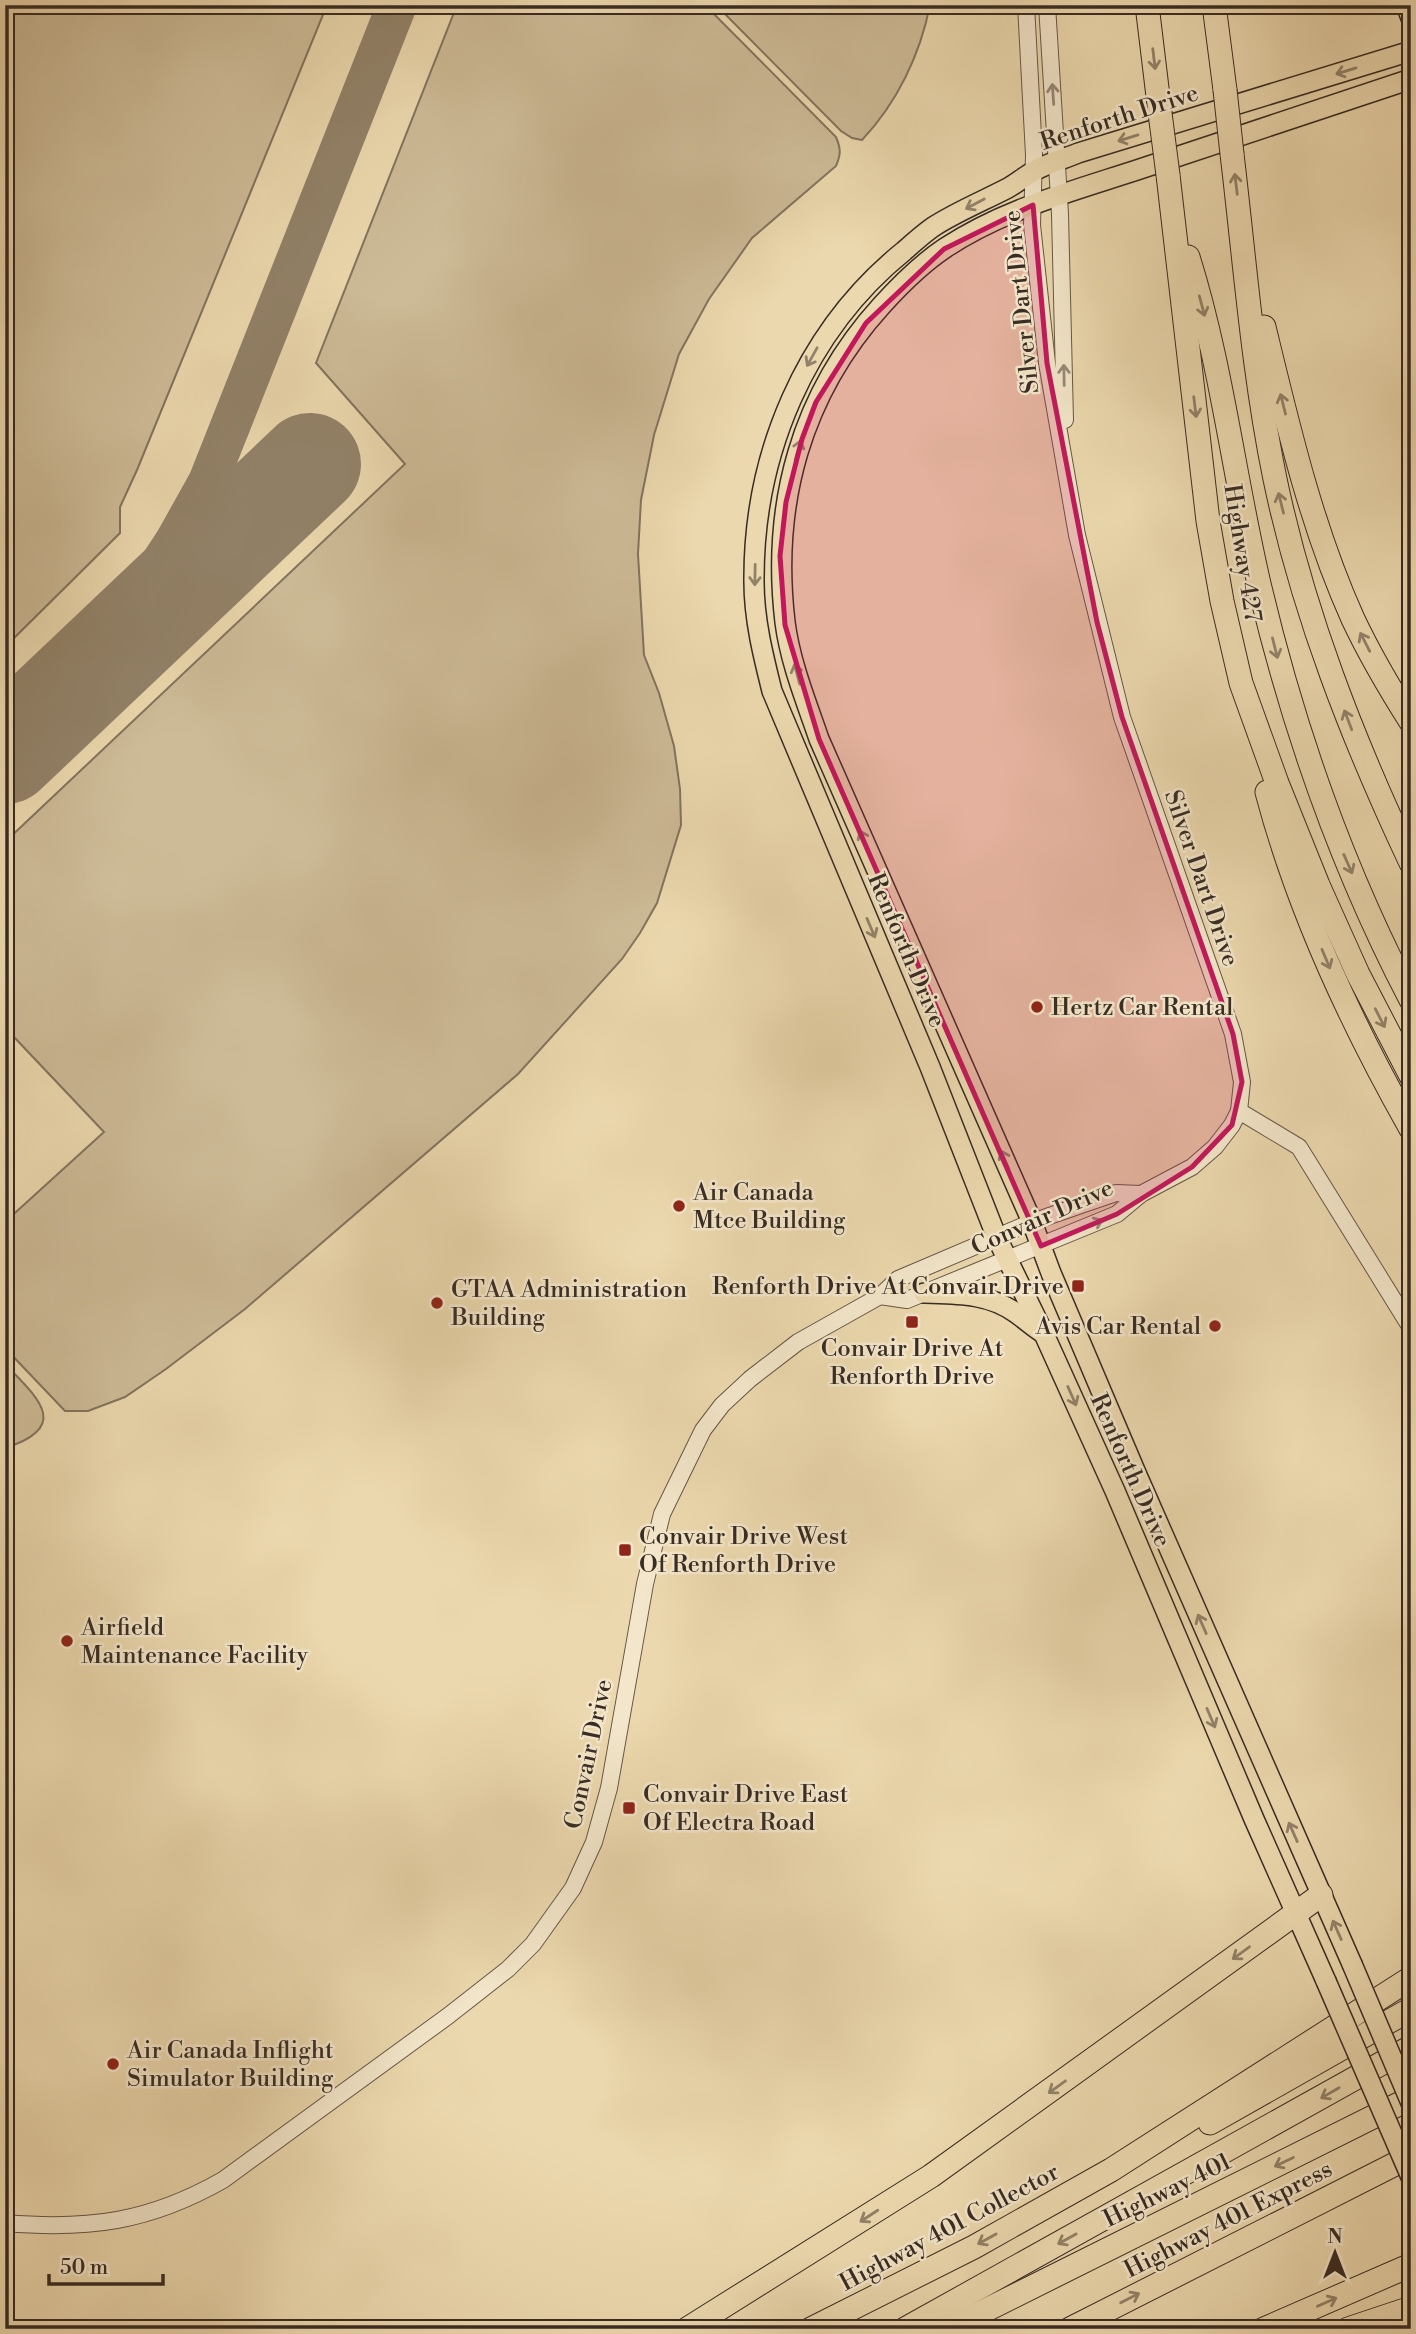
<svg xmlns="http://www.w3.org/2000/svg" width="1416" height="2334" viewBox="0 0 1416 2334" font-family="'Libre Bodoni',serif">
<style>
.green{fill:#cdbb97;stroke:#82745e;stroke-width:2}
.lines{fill:none;stroke-linecap:round;stroke-linejoin:round}
.taxiway{stroke:#928269;stroke-width:40}
.runway{stroke:#928269;stroke-width:102}
.minor-casing{stroke:#655746;stroke-width:18}
.major-casing{stroke:#382c24;stroke-width:22}
.highway-casing{stroke:#382c24;stroke-width:25}
.minor{stroke:#f3e6ca;stroke-width:16}
.major{stroke:#ecd8ae;stroke-width:19}
.highway{stroke:#ecd8ae;stroke-width:23}
.major-bridge-casing{stroke:#382c24;stroke-width:22;stroke-linecap:butt}
.highway-bridge-casing{stroke:#382c24;stroke-width:25;stroke-linecap:butt}
.major-bridge{stroke:#ecd8ae;stroke-width:19}
.highway-bridge{stroke:#ecd8ae;stroke-width:23}
.oneway{stroke:#928269}
.oneway2{stroke:#968977}
.marked{fill:#c2185b;fill-opacity:0.2;stroke:#c2185b;stroke-width:5;stroke-linejoin:round}
.poi-dot{fill:#8f2418;stroke:#f3e6ca;stroke-width:2.5}
.labels{text-anchor:middle;stroke-width:5;stroke-linejoin:round;paint-order:stroke}
.street-label{font-size:24px;fill:#382c24;stroke:#f3e6ca}
.poi-label{font-size:24px;fill:#382c24;stroke:#f3e6ca;text-anchor:start}
</style>
<rect width="100%" height="100%" fill="#ecd8ae"/>
<filter id="stains"><feTurbulence type="fractalNoise" baseFrequency=".00286" numOctaves="4"/><feColorMatrix values="0 0 0 0 .2 0 0 0 0 .09 0 0 0 0 .02 0 0 0 .5 -.17"/></filter>
<radialGradient id="worn" r=".72"><stop offset=".6" stop-color="#630" stop-opacity="0"/><stop offset="1" stop-color="#630" stop-opacity=".3"/></radialGradient>
<g class="green">
<path d="M5,5H327L137,470L120,507V533L5,647Z"/>
<path d="M457,5H705L836,137C841,149 841,154 836,166L752,238L709,299L679,354L654,435L641,500L638,554L644,655L659,693L674,746L680,789L681,825L657,903L640,933L622,959L518,1074L245,1309L166,1369L125,1397L88,1411H65L5,1348V1222L104,1132L13,1036L5,1043V842L405,464L316,363Z"/>
<path d="M716,5H930C920,55 897,103 862,140L852,138L841,131Z"/>
<path d="M5,1364C38,1398 72,1427 5,1448Z"/>
</g>
<g class="lines">
<path class="taxiway" d="M5,748L128,613L175,541L208,482L397,5"/>
<path class="runway" d="M5,753L310,464"/>
<g class="minor-casing">
<g id="minor">
<path d="M1047,5L1060,214L1065,420"/>
<path d="M1239,1111L1299,1147L1411,1328"/>
<path d="M880,1296L907,1300L1117,1214L1141,1194L1192,1167L1215,1147L1232,1125L1239,1111L1242,1082L1233,1034L1122,717L1077,535L1047,363L1032,225L1034,155L1026,5"/>
<path d="M5,2223C89,2230 149,2222 223,2180L448,2016L508,1969L533,1944L573,1888L594,1842L609,1788L645,1584L662,1514L703,1430L722,1405L750,1379L798,1342L880,1296L898,1279L1032,1222L1081,1205L1116,1193L1141,1194"/>
</g>
</g>
<g class="major-casing">
<g id="major">
<path d="M1406,5L1411,18"/>
<path d="M924,1293C956,1294 988,1293 1016,1313C1026,1320 1033,1327 1043,1333"/>
<path d="M1352,1964L1136,1473L1051,1273L1032,1222L819,739C806,701 790,662 785,622C771,504 801,394 882,305C901,284 921,264 945,248C1004,209 1073,191 1140,169C1230,139 1320,109 1411,79"/>
<path d="M1326,1981L1254,1819L1115,1491L1044,1334L997,1238L930,1067L772,691C763,655 754,619 754,582C753,455 805,331 904,251C913,243 923,234 933,227C956,212 983,201 1008,188C1017,183 1025,176 1034,171C1048,163 1064,159 1078,153L1411,51"/>
</g>
</g>
<g class="highway-casing">
<g id="highway">
<path d="M1147,5L1160,113"/>
<path d="M1214,5L1225,90"/>
<path d="M1232,154C1245,263 1253,372 1275,479C1303,613 1353,740 1411,863"/>
<path d="M1168,175L1208,521L1222,601L1241,683L1277,783L1318,885L1358,974L1411,1076"/>
<path d="M1188,257C1222,365 1234,478 1260,588C1294,731 1343,870 1411,1000"/>
<path d="M1264,327C1288,426 1311,526 1353,619C1370,655 1390,689 1411,722"/>
<path d="M1267,792C1298,910 1351,1023 1411,1129"/>
<path d="M1210,2123L1411,2009"/>
<path d="M687,2329L931,2176L1321,1895"/>
<path d="M811,2329L974,2247L1111,2170L1411,1978"/>
<path d="M905,2329L1411,2047"/>
<path d="M948,2329L1411,2098"/>
<path d="M1070,2329L1411,2156"/>
<path d="M1264,2329L1411,2265"/>
<path d="M1348,2329L1411,2308"/>
</g>
</g>
<use href="#minor" class="minor"/>
<use href="#major" class="major"/>
<use href="#highway" class="highway"/>
<g class="major-bridge-casing">
<g id="major-bridge">
<path d="M1352,1964L1411,2103"/>
<path d="M1326,1981L1411,2177"/>
</g>
</g>
<g class="highway-bridge-casing">
<g id="highway-bridge">
<path d="M1225,90L1232,154"/>
<path d="M1160,113L1168,175"/>
</g>
</g>
<use href="#major-bridge" class="major-bridge"/>
<use href="#highway-bridge" class="highway-bridge"/>
</g>
<defs><path id="oneway-shaft" d="M-6 0H5M1.5-3L5.5 0L1.5 3" fill="none" stroke-width="1.6" stroke-linecap="round" stroke-linejoin="round" transform="scale(1.75)"/></defs>
<g class="oneway">
<use href="#oneway-shaft" transform="translate(1154 59) rotate(83)"/>
<use href="#oneway-shaft" transform="translate(1346 71) rotate(163)"/>
<use href="#oneway-shaft" transform="translate(1128 138) rotate(163)"/>
<use href="#oneway-shaft" transform="translate(1236 184) rotate(-97)"/>
<use href="#oneway-shaft" transform="translate(975 204) rotate(152)"/>
<use href="#oneway-shaft" transform="translate(1202 306) rotate(75)"/>
<use href="#oneway-shaft" transform="translate(812 357) rotate(119)"/>
<use href="#oneway-shaft" transform="translate(1283 404) rotate(-104)"/>
<use href="#oneway-shaft" transform="translate(1195 407) rotate(83)"/>
<use href="#oneway-shaft" transform="translate(798 450) rotate(-74)"/>
<use href="#oneway-shaft" transform="translate(1281 503) rotate(-104)"/>
<use href="#oneway-shaft" transform="translate(755 575) rotate(91)"/>
<use href="#oneway-shaft" transform="translate(1365 642) rotate(-117)"/>
<use href="#oneway-shaft" transform="translate(1275 648) rotate(76)"/>
<use href="#oneway-shaft" transform="translate(797 674) rotate(-105)"/>
<use href="#oneway-shaft" transform="translate(1348 720) rotate(-111)"/>
<use href="#oneway-shaft" transform="translate(864 840) rotate(-114)"/>
<use href="#oneway-shaft" transform="translate(1348 864) rotate(66)"/>
<use href="#oneway-shaft" transform="translate(871 928) rotate(67)"/>
<use href="#oneway-shaft" transform="translate(1326 959) rotate(67)"/>
<use href="#oneway-shaft" transform="translate(1380 1018) rotate(63)"/>
<use href="#oneway-shaft" transform="translate(1005 1160) rotate(-113)"/>
<use href="#oneway-shaft" transform="translate(1072 1396) rotate(66)"/>
<use href="#oneway-shaft" transform="translate(1202 1624) rotate(-114)"/>
<use href="#oneway-shaft" transform="translate(1211 1718) rotate(67)"/>
<use href="#oneway-shaft" transform="translate(1293 1832) rotate(-114)"/>
<use href="#oneway-shaft" transform="translate(1337 1930) rotate(-114)"/>
<use href="#oneway-shaft" transform="translate(1241 1953) rotate(144)"/>
<use href="#oneway-shaft" transform="translate(1057 2087) rotate(144)"/>
<use href="#oneway-shaft" transform="translate(1330 2093) rotate(150)"/>
<use href="#oneway-shaft" transform="translate(1284 2162) rotate(154)"/>
<use href="#oneway-shaft" transform="translate(869 2216) rotate(147)"/>
<use href="#oneway-shaft" transform="translate(987 2239) rotate(151)"/>
<use href="#oneway-shaft" transform="translate(1067 2239) rotate(151)"/>
<use href="#oneway-shaft" transform="translate(1130 2298) rotate(-27)"/>
<use href="#oneway-shaft" transform="translate(1327 2302) rotate(-24)"/>
</g>
<g class="oneway2">
<use href="#oneway-shaft" transform="translate(1053 94) rotate(-94)"/>
<use href="#oneway-shaft" transform="translate(1064 375) rotate(-91)"/>
<use href="#oneway-shaft" transform="translate(1093 1224) rotate(-23)"/>
</g>
<path class="marked" d="M1033,205L1047,363L1097,622L1122,717L1233,1034L1242,1082L1232,1125L1192,1167L1117,1214L1041,1246L819,739L785,625L780,556L786,502L802,439L816,402L866,323L944,249Z"/>
<g class="poi-dot">
<circle cx="1037" cy="1007" r="7"/>
<circle cx="679" cy="1206" r="7"/>
<rect x="1071" y="1279" width="14" height="14" rx="3.5"/>
<circle cx="437" cy="1303" r="7"/>
<rect x="905" y="1315" width="14" height="14" rx="3.5"/>
<circle cx="1215" cy="1326" r="7"/>
<rect x="618" y="1543" width="14" height="14" rx="3.5"/>
<circle cx="67" cy="1641" r="7"/>
<rect x="622" y="1801" width="14" height="14" rx="3.5"/>
<circle cx="113" cy="2064" r="7"/>
</g>
<g class="labels">
<g class="street-label">
<text transform="translate(1119 117) rotate(-18)" y="8">Renforth Drive</text>
<text transform="translate(1021 302) rotate(-96)" y="8">Silver Dart Drive</text>
<text transform="translate(1243 553) rotate(81)" y="8">Highway 427</text>
<text transform="translate(1202 878) rotate(71)" y="8">Silver Dart Drive</text>
<text transform="translate(907 950) rotate(67)" y="8">Renforth Drive</text>
<text transform="translate(1042 1217) rotate(-24)" y="8">Convair Drive</text>
<text transform="translate(1131 1470) rotate(66)" y="8">Renforth Drive</text>
<text transform="translate(588 1754) rotate(-78)" y="8">Convair Drive</text>
<text transform="translate(1167 2190) rotate(-26)" y="8">Highway 401</text>
<text transform="translate(1228 2219) rotate(-27)" y="8">Highway 401 Express</text>
<text transform="translate(949 2227) rotate(-28)" y="8">Highway 401 Collector</text>
</g>
<g class="poi-label">
<text x="1051" y="1015">Hertz Car Rental</text>
<text x="693" y="1200">Air Canada<tspan x="693" dy="28">Mtce Building</tspan></text>
<text x="1064" y="1294" text-anchor="end">Renforth Drive At Convair Drive</text>
<text x="451" y="1297">GTAA Administration<tspan x="451" dy="28">Building</tspan></text>
<text x="1201" y="1334" text-anchor="end">Avis Car Rental</text>
<text x="912" y="1356" text-anchor="middle">Convair Drive At<tspan x="912" dy="28">Renforth Drive</tspan></text>
<text x="639" y="1544">Convair Drive West<tspan x="639" dy="28">Of Renforth Drive</tspan></text>
<text x="81" y="1635">Airfield<tspan x="81" dy="28">Maintenance Facility</tspan></text>
<text x="643" y="1802">Convair Drive East<tspan x="643" dy="28">Of Electra Road</tspan></text>
<text x="127" y="2058">Air Canada Inflight<tspan x="127" dy="28">Simulator Building</tspan></text>
</g>
</g>
<rect width="1416" height="2334" fill="none" stroke="#ecd8ae" stroke-width="28"/>
<rect x="7" y="7" width="1402" height="2320" fill="none" stroke="#382c24" stroke-width="3.5"/>
<rect x="14" y="14" width="1388" height="2306" fill="none" stroke="#382c24" stroke-width="2"/>
<g transform="translate(1335 2253)" stroke="#f3e6ca" stroke-width="5" paint-order="stroke">
<path d="M0-5L12 26L0 18L-12 26Z" fill="#382c24"/>
<text y="-10" font-size="19" font-weight="bold" text-anchor="middle" fill="#382c24">N</text>
</g>
<path d="M49 2274v10h114v-10" fill="none" stroke="#382c24" stroke-width="3.5"/>
<text x="60" y="2274" font-size="21" fill="#382c24" stroke="#f3e6ca" stroke-width="5" paint-order="stroke">50 m</text>
<rect width="100%" height="100%" filter="url(#stains)"/>
<rect width="100%" height="100%" fill="url(#worn)"/>
</svg>
